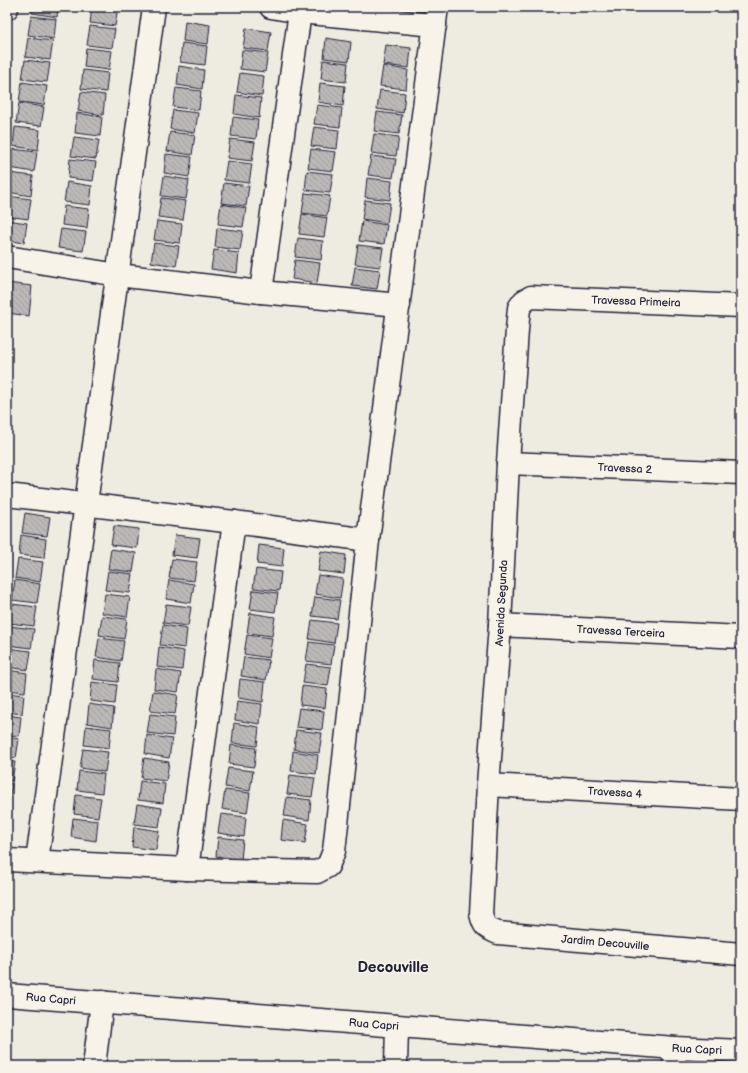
<svg xmlns="http://www.w3.org/2000/svg" width="748" height="1073" viewBox="0 0 748 1073" font-family="'Balsamiq Sans',sans-serif">
<style>
.building{fill:url(#building-back-hatch);stroke:#22223b}
.lines{fill:none;stroke-linecap:round;stroke-linejoin:round}
.minor-casing{stroke:#22223b;stroke-width:25}
.minor{stroke:#f7f3e8;stroke-width:22}
.labels{text-anchor:middle;stroke-width:3.5;stroke-linejoin:round;paint-order:stroke}
.street-label{font-size:11px;fill:#22223b;stroke:#f7f3e8}
.district-label{font-size:15px;font-weight:bold;fill:#22223b;stroke:#f7f3e8}
</style>
<defs>
<pattern id="building-back-hatch" width="6" height="6" patternUnits="userSpaceOnUse"><rect width="6" height="6" fill="#bbb8b7"/><path d="M-1 5l2 2M0 0l6 6M5-1l2 2" fill="none" stroke="#a09e9e"/></pattern>
</defs>
<rect width="100%" height="100%" fill="#eeebe1"/>
<filter id="ink" filterUnits="userSpaceOnUse"><feTurbulence type="fractalNoise" baseFrequency=".025" numOctaves="2"/><feDisplacementMap in="SourceGraphic" scale="8" xChannelSelector="R" yChannelSelector="G"/><feConvolveMatrix kernelMatrix="1 2 1 2 8 2 1 2 1" color-interpolation-filters="sRGB"/></filter>
<g filter="url(#ink)">
<g class="building">
<path d="M32,7H58L57,17L32,13Z"/>
<path d="M92,7H118L115,26L90,23Z"/>
<path d="M31,16L56,19L54,39L28,35Z"/>
<path d="M185,21L210,25L208,44L183,41Z"/>
<path d="M90,26L115,29L112,48L87,45Z"/>
<path d="M246,28L271,32L268,51L243,48Z"/>
<path d="M28,38L53,41L50,60L25,57Z"/>
<path d="M326,38L351,42L349,61L324,58Z"/>
<path d="M182,43L207,46L205,65L180,62Z"/>
<path d="M386,45L411,48L409,68L383,65Z"/>
<path d="M86,48L112,51L109,70L84,67Z"/>
<path d="M242,50L268,53L265,72L240,69Z"/>
<path d="M25,60L50,63L47,82L22,79Z"/>
<path d="M323,60L348,63L346,82L321,79Z"/>
<path d="M179,66L204,70L202,89L177,85Z"/>
<path d="M383,66L408,70L406,89L380,86Z"/>
<path d="M83,70L108,73L106,92L81,89Z"/>
<path d="M240,73L264,76L262,96L237,92Z"/>
<path d="M22,82L47,86L44,105L19,102Z"/>
<path d="M320,83L345,86L343,106L318,102Z"/>
<path d="M176,88L201,91L199,110L173,107Z"/>
<path d="M380,90L405,93L403,113L377,109Z"/>
<path d="M81,92L105,95L103,115L78,111Z"/>
<path d="M236,95L261,98L259,118L234,114Z"/>
<path d="M19,103L44,107L41,126L16,123Z"/>
<path d="M317,105L342,108L340,127L314,124Z"/>
<path d="M173,110L198,113L195,133L170,129Z"/>
<path d="M377,112L402,115L399,134L374,131Z"/>
<path d="M77,113L102,117L100,136L75,133Z"/>
<path d="M233,117L258,120L256,139L231,136Z"/>
<path d="M15,127L40,130L38,150L13,146Z"/>
<path d="M314,127L339,130L337,149L311,146Z"/>
<path d="M170,132L195,135L192,155L167,151Z"/>
<path d="M374,134L399,137L396,156L371,153Z"/>
<path d="M74,137L99,140L96,159L71,156Z"/>
<path d="M230,139L255,142L252,161L227,158Z"/>
<path d="M12,149L37,152L34,172L9,168Z"/>
<path d="M311,149L336,152L333,171L308,168Z"/>
<path d="M166,154L192,157L189,177L164,173Z"/>
<path d="M371,156L396,159L393,178L368,175Z"/>
<path d="M70,159L96,162L93,181L68,178Z"/>
<path d="M227,161L252,164L249,183L224,180Z"/>
<path d="M307,171L333,174L330,193L305,190Z"/>
<path d="M9,173L33,176L31,196L7,192Z"/>
<path d="M164,176L189,180L186,199L161,196Z"/>
<path d="M367,178L392,181L390,200L365,197Z"/>
<path d="M67,182L92,186L90,205L64,202Z"/>
<path d="M224,183L249,186L246,206L221,203Z"/>
<path d="M305,193L330,196L327,216L302,213Z"/>
<path d="M7,196L31,199L28,219L7,216Z"/>
<path d="M161,198L186,201L183,220L158,217Z"/>
<path d="M365,200L390,203L387,223L362,219Z"/>
<path d="M221,204L246,208L243,227L218,224Z"/>
<path d="M64,206L89,209L87,228L62,225Z"/>
<path d="M302,214L327,218L324,237L299,234Z"/>
<path d="M7,220L27,223L24,243L7,240Z"/>
<path d="M157,221L182,224L180,243L154,240Z"/>
<path d="M362,221L387,225L384,244L359,241Z"/>
<path d="M217,228L243,231L240,250L215,247Z"/>
<path d="M61,229L86,232L83,251L58,248Z"/>
<path d="M298,238L323,241L321,260L295,257Z"/>
<path d="M154,243L179,246L176,266L151,262Z"/>
<path d="M358,245L383,248L380,267L355,264Z"/>
<path d="M214,250L239,253L237,273L211,269Z"/>
<path d="M295,260L320,263L317,283L292,279Z"/>
<path d="M355,267L380,270L377,289L352,286Z"/>
<path d="M7,283L32,286L29,316L7,313Z"/>
<path d="M25,513L50,517L47,536L22,533Z"/>
<path d="M114,526L139,529L137,548L111,545Z"/>
<path d="M21,535L46,539L44,558L19,555Z"/>
<path d="M175,535L200,538L197,558L172,555Z"/>
<path d="M259,545L284,548L282,567L257,564Z"/>
<path d="M111,549L136,553L133,572L108,569Z"/>
<path d="M321,551L346,555L344,574L318,571Z"/>
<path d="M18,559L43,562L40,582L15,578Z"/>
<path d="M172,559L197,562L194,581L169,578Z"/>
<path d="M256,569L281,572L279,591L253,588Z"/>
<path d="M108,571L133,574L130,593L105,590Z"/>
<path d="M318,575L343,579L340,598L315,594Z"/>
<path d="M15,580L40,584L37,603L12,600Z"/>
<path d="M169,580L194,584L191,603L166,599Z"/>
<path d="M253,590L278,593L275,612L250,609Z"/>
<path d="M105,594L130,597L127,617L102,613Z"/>
<path d="M315,597L340,600L337,619L312,616Z"/>
<path d="M12,604L37,607L34,626L9,623Z"/>
<path d="M166,604L191,607L188,626L163,623Z"/>
<path d="M250,613L275,617L272,636L247,633Z"/>
<path d="M102,616L127,619L124,639L99,635Z"/>
<path d="M312,620L337,623L334,643L309,639Z"/>
<path d="M163,625L187,629L185,648L160,645Z"/>
<path d="M9,626L34,629L31,648L7,645Z"/>
<path d="M247,635L272,638L269,658L244,654Z"/>
<path d="M99,638L124,641L121,661L96,657Z"/>
<path d="M309,642L334,645L331,664L306,661Z"/>
<path d="M159,647L184,651L182,670L157,667Z"/>
<path d="M7,648L31,651L28,670L7,667Z"/>
<path d="M244,657L269,660L266,680L241,676Z"/>
<path d="M95,660L120,663L118,682L93,679Z"/>
<path d="M306,664L331,667L328,686L303,683Z"/>
<path d="M156,669L181,673L178,692L154,689Z"/>
<path d="M7,670L27,673L25,692L7,690Z"/>
<path d="M240,679L265,682L263,702L238,698Z"/>
<path d="M92,682L117,685L115,704L90,701Z"/>
<path d="M302,686L327,689L325,708L300,705Z"/>
<path d="M153,691L178,695L175,714L150,711Z"/>
<path d="M7,693L24,695L22,714L7,712Z"/>
<path d="M237,701L262,704L260,724L235,720Z"/>
<path d="M89,704L114,708L112,727L87,723Z"/>
<path d="M299,708L324,711L322,730L296,727Z"/>
<path d="M150,714L175,717L173,736L147,733Z"/>
<path d="M7,715L21,717L19,736L7,735Z"/>
<path d="M234,723L259,727L257,746L232,743Z"/>
<path d="M86,726L111,729L109,748L84,745Z"/>
<path d="M296,730L322,733L319,753L294,749Z"/>
<path d="M147,735L172,739L169,758L145,754Z"/>
<path d="M7,737L19,739L16,758L7,757Z"/>
<path d="M231,745L256,748L254,767L229,764Z"/>
<path d="M83,749L108,752L105,772L80,768Z"/>
<path d="M293,751L318,755L316,774L291,771Z"/>
<path d="M144,758L169,762L166,781L141,778Z"/>
<path d="M7,761L15,762L12,781H7Z"/>
<path d="M228,768L253,771L250,791L225,787Z"/>
<path d="M79,771L104,774L102,793L77,790Z"/>
<path d="M290,775L315,778L312,797L287,794Z"/>
<path d="M140,781L165,784L163,803L138,800Z"/>
<path d="M7,783L12,784L9,803H7Z"/>
<path d="M225,790L250,793L247,813L222,809Z"/>
<path d="M76,795L101,798L98,817L74,814Z"/>
<path d="M287,797L311,800L309,820L284,816Z"/>
<path d="M137,804L162,808L159,827L134,824Z"/>
<path d="M221,814L246,817L244,837L218,833Z"/>
<path d="M73,818L98,821L96,841L71,837Z"/>
<path d="M283,820L308,824L305,843L281,840Z"/>
<path d="M134,827L159,831L156,850L132,847Z"/>
<path d="M218,837L243,840L241,860L216,856Z"/>
</g>
<g class="lines">
<g class="minor-casing">
<g id="minor">
<path d="M271,7L300,12L435,25"/>
<path d="M7,8V7"/>
<path d="M7,257L118,275L261,292L399,305"/>
<path d="M261,292L300,12"/>
<path id="s1" d="M741,306L531,297L524,301L519,308L517,330L508,463L500,625L488,785L481,914C484,927 486,928 498,933L741,954"/>
<path id="s2" d="M508,463L741,473"/>
<path d="M7,495L234,522L368,540"/>
<path id="s3" d="M500,625L741,637"/>
<path id="s4" d="M488,785L741,799"/>
<path d="M7,860L187,869L317,872L328,866L334,851L368,540L437,7"/>
<path d="M37,861L154,7"/>
<path d="M187,869L234,522"/>
<path id="s5" d="M7,995L675,1048L741,1051"/>
<path d="M94,1066L102,1002"/>
<path d="M396,1066L397,1026"/>
<path d="M674,1066L675,1048"/>
</g>
</g>
<use href="#minor" class="minor"/>
</g>
</g>
<g class="labels">
<g class="street-label">
<text transform="translate(636 301) rotate(2)" y="4">Travessa Primeira</text>
<text dy="4" stroke="none"><textPath href="#s2" startOffset="117">Travessa 2</textPath></text>
<text transform="translate(501 603) rotate(-87)" y="4">Avenida Segunda</text>
<text dy="4" stroke="none"><textPath href="#s3" startOffset="121">Travessa Terceira</textPath></text>
<text dy="4" stroke="none"><textPath href="#s4" startOffset="127">Travessa 4</textPath></text>
<text dy="4" stroke="none"><textPath href="#s1" startOffset="969">Jardim Decouville</textPath></text>
<text dy="4" stroke="none"><textPath href="#s5" startOffset="44">Rua Capri</textPath></text>
<text dy="4" stroke="none"><textPath href="#s5" startOffset="368">Rua Capri</textPath></text>
<text dy="4" stroke="none"><textPath href="#s5" startOffset="692">Rua Capri</textPath></text>
</g>
<g class="district-label">
<text x="393" y="972">Decouville</text>
</g>
</g>
<rect width="748" height="1073" fill="none" stroke="#f7f3e8" stroke-width="24"/>
<rect x="12" y="12" width="724" height="1049" fill="none" stroke="#22223b" stroke-width="1.5" filter="url(#ink)"/>
</svg>
